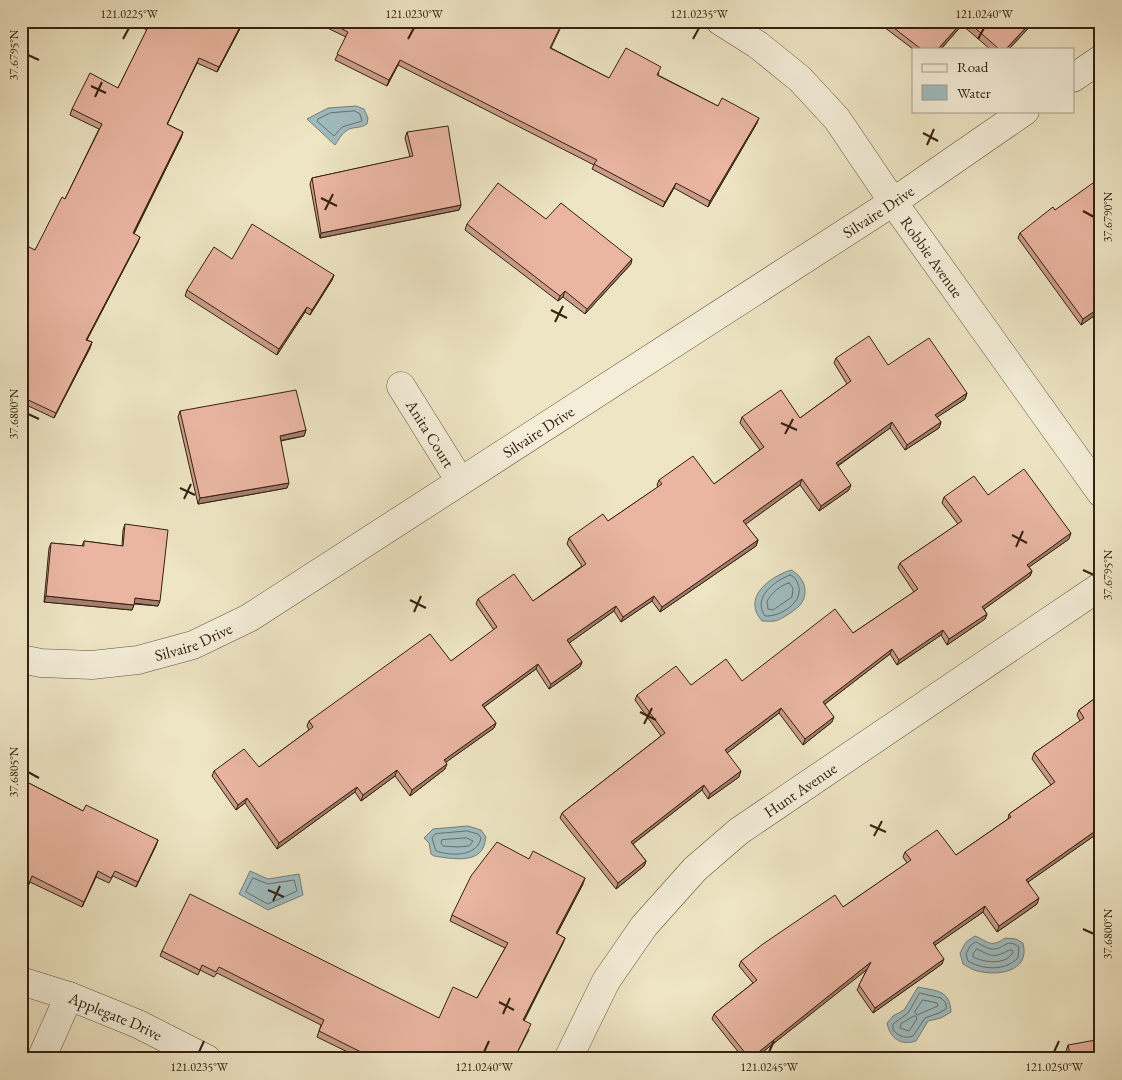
<svg xmlns="http://www.w3.org/2000/svg" width="1122" height="1080" viewBox="0 0 1122 1080" font-family="'EB Garamond',serif">
<style>
.water{fill:#9fbcc0;stroke:#757e7a}
.lines{fill:none;stroke-linecap:round;stroke-linejoin:round}
.shore{stroke:#6a6e68;stroke-width:1}
.minor-casing{stroke:#64523e;stroke-width:29}
.minor{stroke:#f4eed9;stroke-width:28}
.wall{fill:#c99d8b;stroke:#362111}
.shaded-wall{fill:#a47f71;stroke:#362111}
.building{fill:#eab6a2;stroke:#362111}
.ticks{fill:none;stroke:#362111;stroke-width:2}
.labels{text-anchor:middle;stroke-width:4;stroke-linejoin:round;paint-order:stroke}
.street-label{font-size:16px;fill:#362111;stroke:#f4eed9}
.neatline{fill:none;stroke:#362111;stroke-width:2}
.ticks-label{font-size:12px;text-anchor:middle;fill:#362111}
</style>
<rect width="100%" height="100%" fill="#eee5c4"/>
<filter id="stains"><feTurbulence type="fractalNoise" baseFrequency=".004" numOctaves="4"/><feColorMatrix values="0 0 0 0 .2 0 0 0 0 .09 0 0 0 0 .02 0 0 0 .5 -.17"/></filter>
<radialGradient id="worn" r=".72"><stop offset=".6" stop-color="#630" stop-opacity="0"/><stop offset="1" stop-color="#630" stop-opacity=".3"/></radialGradient>
<g class="water">
<path d="M356,106L364,109L368,118L367,124C360,129 352,126 346,131C341,134 338,141 335,145L307,119L328,108Z"/>
<path d="M791,570C803,576 810,591 801,604C797,609 785,617 778,620C774,622 767,621 762,621C760,618 757,615 756,611C749,591 775,575 791,570Z"/>
<path d="M468,826L481,830L486,837C485,840 485,845 483,848C475,864 448,858 434,856L431,854L429,843L424,838L433,829Z"/>
<path d="M250,871L268,879L299,874L303,895L268,910L239,894Z"/>
<path d="M975,936C989,942 991,948 1005,938L1016,939L1023,943C1031,973 995,977 974,970C970,968 966,966 963,964L960,953L966,942Z"/>
<path d="M918,987C937,991 950,990 951,1012L941,1018L928,1021L916,1041C900,1046 890,1038 887,1023L893,1016L904,1010Z"/>
</g>
<g class="lines">
<g class="shore">
<path d="M355,111L360,114L362,121L342,127L334,136L317,121L318,119L330,113Z"/>
<path d="M790,575C795,577 796,579 798,584C805,602 780,617 765,616C752,598 774,581 790,575Z"/>
<path d="M789,583L793,588L792,597L773,610L768,609L767,601C771,594 780,585 789,583Z"/>
<path d="M467,831L478,834L481,838C477,857 451,856 436,851L432,838L435,834Z"/>
<path d="M467,838L473,841L469,846L457,847L443,846L441,843L442,840Z"/>
<path d="M253,878L268,884L294,880L297,891L268,904L246,892Z"/>
<path d="M976,942C981,944 987,949 992,949C1004,950 1006,937 1019,947L1018,958C1005,971 983,970 968,961L966,954L970,946Z"/>
<path d="M977,949C986,953 991,958 1001,954C1006,952 1007,950 1012,950L1013,952C1007,965 985,963 973,957V954Z"/>
<path d="M920,993L941,998L946,1003V1009L939,1013L925,1018L913,1036C905,1039 899,1036 893,1030V1024L908,1013Z"/>
<path d="M923,1000L937,1003L938,1006L917,1015L915,1012Z"/>
<path d="M914,1016H916L917,1019L909,1031L900,1028L901,1024Z"/>
</g>
<g class="minor-casing">
<g id="minor">
<path id="s1" d="M720,21L758,45L800,79L837,119L893,202L1101,493"/>
<path d="M1073,78L1101,59"/>
<path id="s2" d="M401,386L460,481"/>
<path id="s3" d="M21,659L41,663L92,665L138,660L193,645L249,618L893,202L1025,111"/>
<path id="s4" d="M21,981L69,996L138,1024L207,1059"/>
<path d="M41,1059L69,996"/>
<path id="s5" d="M568,1059L606,981L644,926L695,869L739,831L1101,586"/>
</g>
</g>
<use href="#minor" class="minor"/>
</g>
<g class="wall">
<path d="M130,21H244L217,72L197,63L167,124L183,132L181,138L134,234L138,242L87,340L92,342L90,348L54,418L22,403L21,405V247L35,250L65,199L99,129L70,115L72,109L118,88L147,30Z"/>
<path d="M313,21H563L561,27L551,48L609,78L659,72L658,75L718,106L757,123L708,207L674,188L663,207L592,169L594,165L398,65L387,86L335,60L346,37Z"/>
<path d="M876,21H1035L1009,49H990L962,25L941,49H913Z"/>
<path d="M407,132L461,205L459,210L320,238L310,184L312,178L410,157L405,138Z"/>
<path d="M1101,194V311L1081,325L1018,238L1020,233L1055,210Z"/>
<path d="M546,219L631,264L585,314L563,297L558,301L465,230L467,224Z"/>
<path d="M232,259L334,275L332,280L310,315L305,312L277,355L185,296L187,290Z"/>
<path d="M836,358L888,365L967,393L965,399L937,417L941,422L939,428L905,450L890,428L838,466L849,490L819,511L800,485L745,524L758,540L756,546L660,612L652,601L621,622L614,611L569,643L582,662L580,667L549,689L536,669L484,707L496,723L494,728L446,762L445,769L410,796L395,776L361,801L355,792L277,849L245,803L236,810L212,776L214,771L259,767L309,730L307,726L309,721L451,661L494,630L476,604L478,599L533,601L582,566L567,544L569,538L608,521L658,487L657,485L659,480L714,484L760,450L740,423L742,417L800,418L847,384L834,363Z"/>
<path d="M180,411L306,430L304,436L281,441L287,488L198,504L178,417Z"/>
<path d="M988,495L1069,539L1029,567L1032,571L1030,576L984,609L987,614L985,619L947,645L941,635L897,665L890,654L825,704L832,722L803,745L779,713L727,753L739,777L708,799L702,790L633,844L646,861L644,866L616,889L560,818L562,813L661,736L635,700L637,695L691,685L742,681L853,633L914,592L898,568L900,563L958,524L942,503L944,497Z"/>
<path d="M125,524L158,606L134,604L132,610L44,602L49,548L51,543L82,546L84,541L122,546L123,530Z"/>
<path d="M1101,694V831L1028,882L1037,904L997,932L983,912L935,945L942,964L873,1013L857,990L867,969L754,1059H744L712,1019L714,1014L753,983L739,966L741,961L843,907L907,863L903,857L905,852L956,855L1008,819L1009,814L1051,785L1032,759L1034,753L1080,721L1077,715L1079,710Z"/>
<path d="M21,779L83,811L158,840L136,887L113,876L109,883L96,877L82,907L30,882L26,891L21,889Z"/>
<path d="M529,859L583,884L557,934L565,938L563,943L524,1021L529,1030L514,1059H379L377,1058V1059H362L317,1037L321,1025L217,973L214,977L200,970L198,975L160,956L162,951L439,1018L477,998L505,948L450,921L452,915Z"/>
<path d="M1068,1045L1101,1059H1068L1066,1051Z"/>
</g>
<g class="shaded-wall">
<path d="M243,21H244L217,72L219,67Z"/>
<path d="M963,21H964L962,25L941,49H938Z"/>
<path d="M1032,21H1035L1009,49H1006Z"/>
<path d="M199,58L197,63L165,129L167,124Z"/>
<path d="M400,60L398,65L387,86L389,80Z"/>
<path d="M759,118L757,123L708,207L710,201Z"/>
<path d="M183,132L181,138L131,239L133,233Z"/>
<path d="M676,183L674,188L663,207L665,202Z"/>
<path d="M461,205L459,210L320,238L321,233Z"/>
<path d="M140,237L138,242L84,345L86,340Z"/>
<path d="M632,259L631,264L585,314L587,309Z"/>
<path d="M334,275L332,280L310,315L312,310Z"/>
<path d="M565,291L563,297L558,301L560,296Z"/>
<path d="M307,307L305,312L277,355L279,349Z"/>
<path d="M1101,307V311L1081,325L1083,319Z"/>
<path d="M92,342L90,348L54,418L56,413Z"/>
<path d="M967,393L965,399L933,420L935,415Z"/>
<path d="M892,422L890,428L834,468L836,463Z"/>
<path d="M941,422L939,428L905,450L907,445Z"/>
<path d="M306,430L304,436L278,441L280,436Z"/>
<path d="M802,479L800,485L742,527L743,521Z"/>
<path d="M289,483L287,488L198,504L200,498Z"/>
<path d="M851,485L849,490L819,511L821,506Z"/>
<path d="M1071,533L1069,539L1025,570L1027,565Z"/>
<path d="M758,540L756,546L660,612L662,607Z"/>
<path d="M1032,571L1030,576L980,612L982,607Z"/>
<path d="M46,596L134,605L132,610L44,602Z"/>
<path d="M654,596L652,601L621,622L623,617Z"/>
<path d="M135,598L160,601L158,606L133,603Z"/>
<path d="M616,606L614,611L565,646L567,640Z"/>
<path d="M987,614L985,619L947,645L949,639Z"/>
<path d="M943,630L941,635L897,665L899,660Z"/>
<path d="M892,649L890,654L821,707L823,702Z"/>
<path d="M582,662L580,667L549,689L551,684Z"/>
<path d="M538,664L536,669L480,710L482,705Z"/>
<path d="M781,708L779,713L723,756L725,750Z"/>
<path d="M834,717L832,722L803,745L805,739Z"/>
<path d="M496,723L494,728L442,765L444,760Z"/>
<path d="M447,764L445,769L410,796L412,790Z"/>
<path d="M397,770L395,776L361,801L363,795Z"/>
<path d="M741,771L739,777L708,799L710,794Z"/>
<path d="M704,785L702,790L629,847L631,842Z"/>
<path d="M357,787L355,792L277,849L279,843Z"/>
<path d="M247,798L245,803L236,810L238,805Z"/>
<path d="M1101,827V831L1024,885L1026,880Z"/>
<path d="M158,840L156,846L136,887L138,882Z"/>
<path d="M646,861L644,866L616,889L618,883Z"/>
<path d="M98,871L96,877L82,907L84,902Z"/>
<path d="M585,878L583,884L554,939L556,933Z"/>
<path d="M1039,898L1037,904L997,932L999,926Z"/>
<path d="M985,906L983,912L931,948L933,943Z"/>
<path d="M565,938L563,943L521,1026L523,1020Z"/>
<path d="M944,959L942,964L873,1013L875,1008Z"/>
<path d="M871,962L869,968L754,1059H750Z"/>
</g>
<g class="building">
<path d="M142,21H243L219,67L199,58L167,124L183,132L133,233L140,237L86,340L92,342L56,413L24,398L21,404V247L23,244L35,250L62,197L65,199L102,124L72,109L90,73L118,88L149,25Z"/>
<path d="M326,21H563L550,48L609,78L626,48L661,67L657,75L718,106L722,98L759,118L710,201L676,183L665,202L594,164L597,160L400,60L389,80L337,54L348,32Z"/>
<path d="M885,21H963L938,49H921Z"/>
<path d="M967,21H1032L1006,49H999Z"/>
<path d="M448,126L461,205L321,233L312,178L413,156L407,132Z"/>
<path d="M498,183L546,219L561,203L632,259L587,309L565,291L560,296L467,224Z"/>
<path d="M1093,183L1101,194V307L1083,319L1020,233L1053,207L1055,210Z"/>
<path d="M252,224L334,275L312,310L307,307L279,349L187,290L214,247L232,259Z"/>
<path d="M869,336L888,365L929,338L967,393L935,415L941,422L907,445L892,422L836,463L851,485L821,506L802,479L743,521L758,540L662,607L654,596L623,617L616,606L567,640L582,662L551,684L538,664L482,705L496,723L444,760L447,764L412,790L397,770L363,795L357,787L279,843L247,798L238,805L214,771L244,749L259,767L313,727L309,721L430,634L451,661L497,627L478,599L514,574L533,601L586,564L569,538L603,514L608,521L662,484L659,480L693,456L714,484L764,447L742,417L781,390L800,418L851,381L836,358Z"/>
<path d="M296,390L306,430L280,436L289,483L200,498L180,411Z"/>
<path d="M1024,469L1071,533L1027,565L1032,571L982,607L987,614L949,639L943,630L899,660L892,649L823,702L834,717L805,739L781,708L725,750L741,771L710,794L704,785L631,842L646,861L618,883L562,813L665,733L637,695L676,666L691,685L726,659L742,681L835,609L853,633L918,589L900,563L962,521L944,497L974,476L988,495Z"/>
<path d="M125,524L168,530L160,601L135,598L134,605L46,596L51,543L84,546V541L123,546Z"/>
<path d="M1101,694V827L1026,880L1039,898L999,926L985,906L933,943L944,959L875,1008L859,985L871,962L750,1059L714,1014L757,980L741,961L763,944L835,895L843,907L911,860L905,852L937,830L956,855L1011,817L1009,814L1055,782L1034,753L1084,718L1079,710Z"/>
<path d="M21,779L83,811L86,805L158,840L138,882L115,871L111,878L98,871L84,902L32,876L28,886L21,882Z"/>
<path d="M497,842L529,859L533,851L585,878L556,933L565,938L523,1020L531,1024L514,1059H487L480,1055L478,1059H392L379,1052L375,1059L319,1031L324,1020L219,967L216,972L202,965L200,970L162,951L190,894L439,1018L453,987L477,998L508,943L452,915L471,876Z"/>
<path d="M1101,1039V1059H1071L1068,1045Z"/>
<path d="M822,1053H834L844,1059H819Z"/>
</g>
<path class="ticks" d="M123,39L129,28M408,39L414,28M693,39L699,28M978,39L984,28M28,55L39,60M91,86L106,93M95,97L102,82M923,133L938,141M927,145L934,129M321,198L337,206M325,210L333,194M1083,211L1094,217M551,310L567,318M555,322L563,306M28,414L39,419M781,423L797,430M785,434L793,419M180,488L195,495M184,499L191,484M1012,535L1027,543M1016,547L1023,531M1083,570L1094,575M410,600L426,608M414,612L421,596M640,712L656,720M644,724L652,708M28,772L39,778M870,825L886,832M874,836L882,821M268,890L284,897M273,901L280,886M1083,929L1094,934M499,1002L514,1010M503,1014L510,998M199,1052L204,1041M484,1052L489,1041M769,1052L774,1041M1054,1052L1059,1041"/>
<g class="labels">
<g class="street-label">
<text dy="6" stroke="none"><textPath href="#s3" startOffset="986">Silvaire Drive</textPath></text>
<text dy="6" stroke="none"><textPath href="#s1" startOffset="321">Robbie Avenue</textPath></text>
<text dy="6" stroke="none"><textPath href="#s3" startOffset="581">Silvaire Drive</textPath></text>
<text dy="6" stroke="none"><textPath href="#s2" startOffset="56">Anita Court</textPath></text>
<text dy="6" stroke="none"><textPath href="#s3" startOffset="176">Silvaire Drive</textPath></text>
<text dy="6" stroke="none"><textPath href="#s5" startOffset="362">Hunt Avenue</textPath></text>
<text dy="6" stroke="none"><textPath href="#s4" startOffset="101">Applegate Drive</textPath></text>
</g>
</g>
<rect width="1122" height="1080" fill="none" stroke="#eee5c4" stroke-width="55"/>
<rect x="912" y="48" width="162" height="65" fill="#f4eed9" stroke="#a89c89"/>
<rect x="922" y="64" width="25" height="8" fill="#f4eed9" stroke="#a89c89"/>
<text x="957" y="72" font-size="15" fill="#362111">Road</text>
<rect x="922" y="85" width="25" height="15" fill="#9fbcc0" stroke="#a89c89"/>
<text x="957" y="98" font-size="15" fill="#362111">Water</text>
<rect x="28" y="28" width="1066" height="1024" class="neatline"/>
<g class="ticks-label">
<text x="129" y="18">121.0225°W</text>
<text x="414" y="18">121.0230°W</text>
<text x="699" y="18">121.0235°W</text>
<text x="984" y="18">121.0240°W</text>
<text transform="translate(14 55) rotate(-90)" y="4">37.6795°N</text>
<text transform="translate(1108 217) rotate(-90)" y="4">37.6790°N</text>
<text transform="translate(14 414) rotate(-90)" y="4">37.6800°N</text>
<text transform="translate(1108 575) rotate(-90)" y="4">37.6795°N</text>
<text transform="translate(14 772) rotate(-90)" y="4">37.6805°N</text>
<text transform="translate(1108 934) rotate(-90)" y="4">37.6800°N</text>
<text x="199" y="1071">121.0235°W</text>
<text x="484" y="1071">121.0240°W</text>
<text x="769" y="1071">121.0245°W</text>
<text x="1054" y="1071">121.0250°W</text>
</g>
<rect width="100%" height="100%" filter="url(#stains)"/>
<rect width="100%" height="100%" fill="url(#worn)"/>
</svg>
